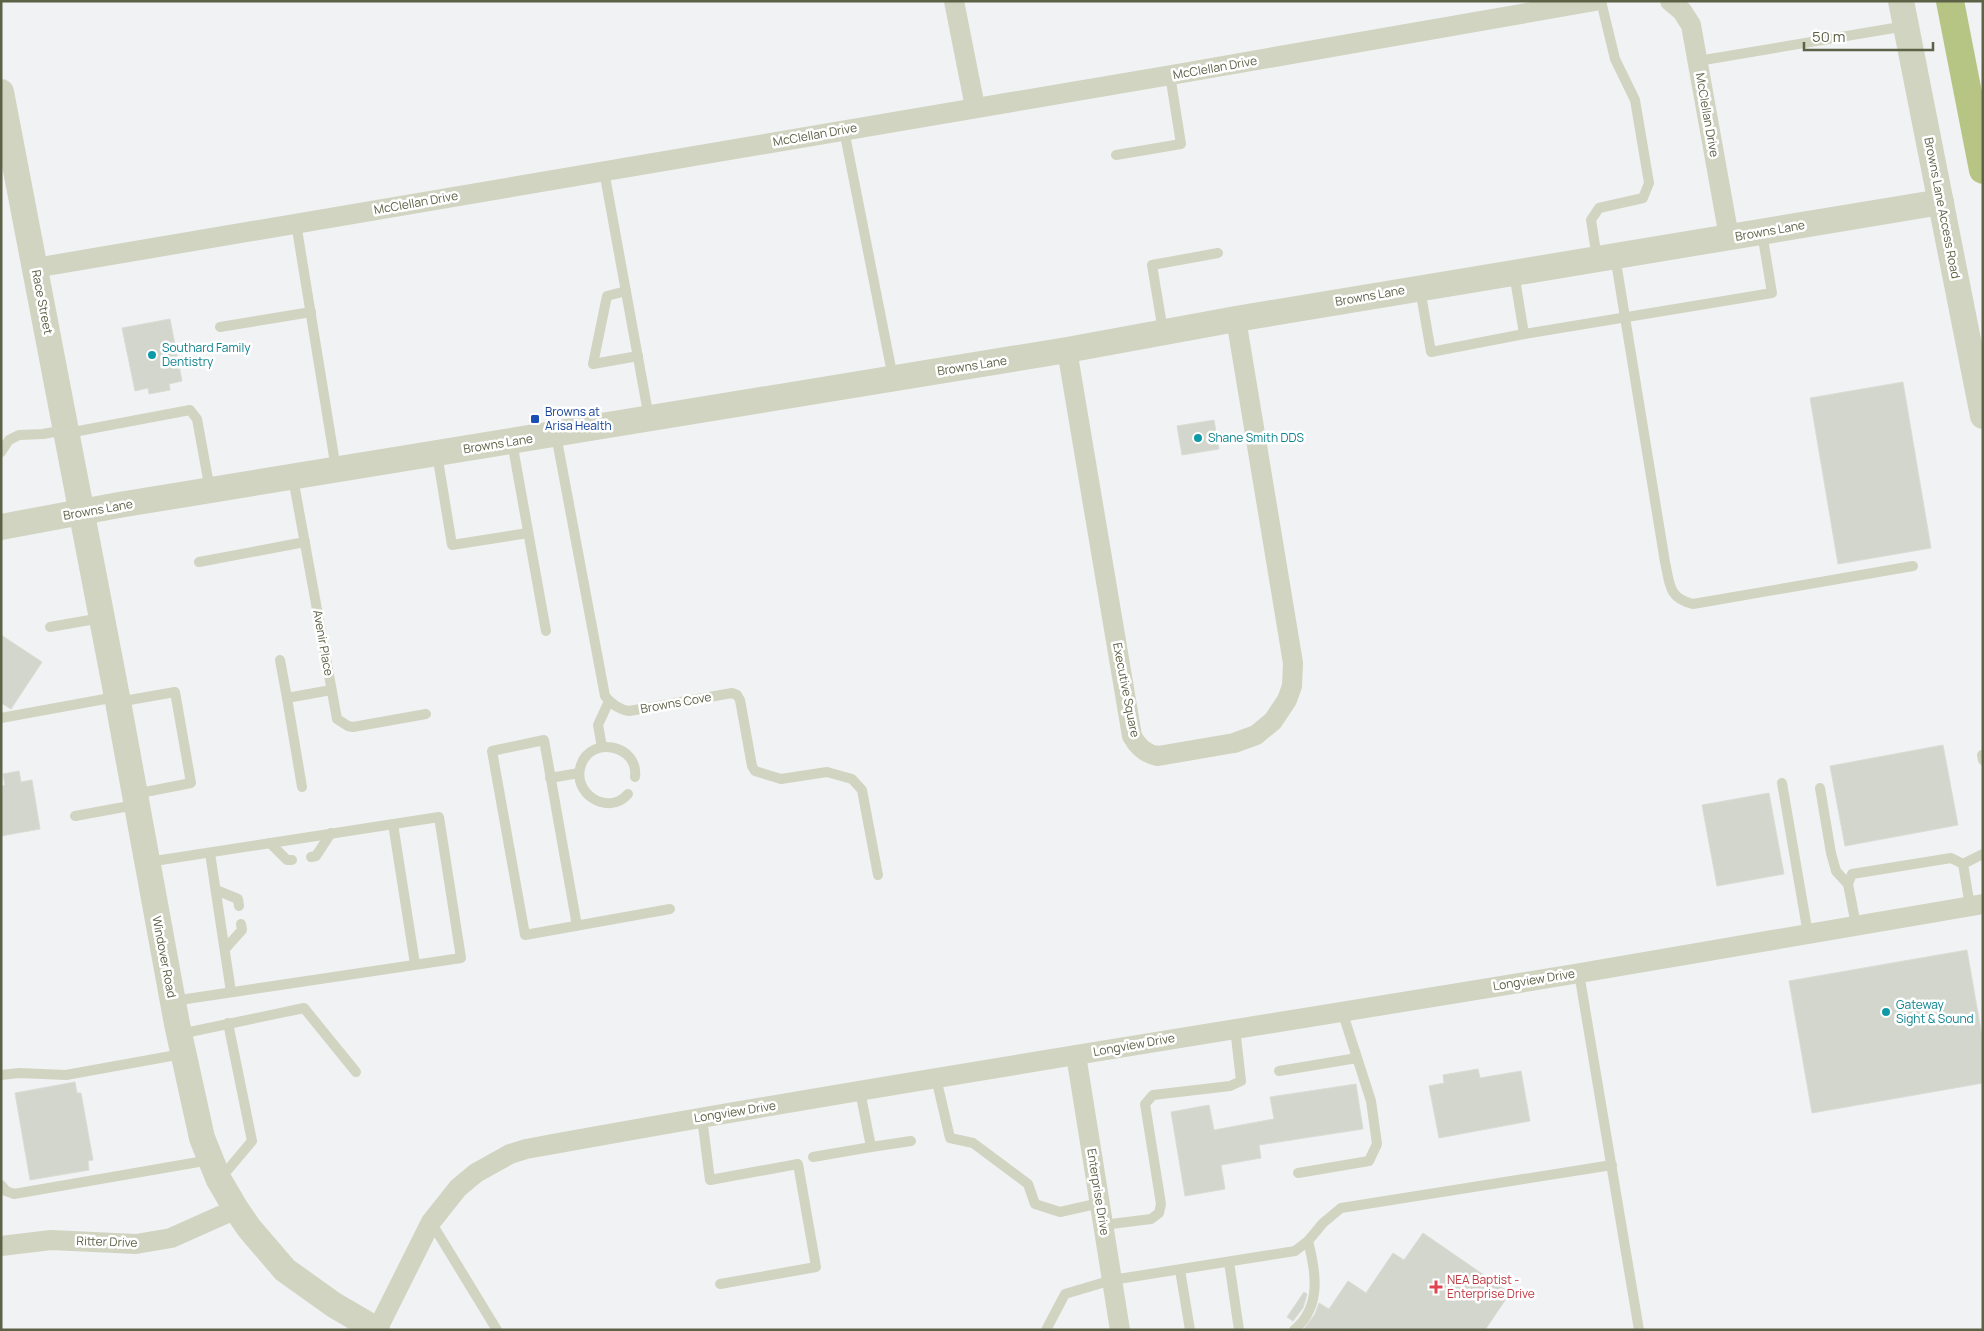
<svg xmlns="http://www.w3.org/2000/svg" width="1984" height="1331" viewBox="0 0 1984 1331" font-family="Manrope,sans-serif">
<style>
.building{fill:#d3d6cd;stroke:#daddd5}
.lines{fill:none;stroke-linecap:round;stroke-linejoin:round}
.service{stroke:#d1d4c1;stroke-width:10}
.minor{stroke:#d1d4c1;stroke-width:20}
.tertiary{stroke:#d1d4c1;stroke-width:26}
.motorway{stroke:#b7c584;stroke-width:28}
.culture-dot{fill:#0f9aa8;stroke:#fff;stroke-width:2}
.transit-dot{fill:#1a4fb4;stroke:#fff;stroke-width:2}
.health-dot{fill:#e0444e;stroke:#fff;stroke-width:2}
.labels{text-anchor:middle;stroke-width:5;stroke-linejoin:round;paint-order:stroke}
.street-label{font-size:12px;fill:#5d6146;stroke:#fff}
.culture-label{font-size:12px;fill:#0d838f;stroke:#fff;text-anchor:start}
.transit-label{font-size:12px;fill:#164399;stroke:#fff;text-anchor:start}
.health-label{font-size:12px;fill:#be3a42;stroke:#fff;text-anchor:start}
</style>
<rect width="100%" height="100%" fill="#f1f2f4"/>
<g class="building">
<path d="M170,319L182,381L169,384L170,390L149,394L148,388L135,391L122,328Z"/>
<path d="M1903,382L1931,548L1838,564L1810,398Z"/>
<path d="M1214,420L1219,449L1182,455L1177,426Z"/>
<path d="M1,635L42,662L11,709L1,703Z"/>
<path d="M1943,745L1958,825L1845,846L1830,766Z"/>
<path d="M19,771L21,782L32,780L40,829L1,836V786L5,785L3,774Z"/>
<path d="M1769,793L1784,874L1717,886L1702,805Z"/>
<path d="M1967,950L1983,1042V1083L1812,1113L1789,981Z"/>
<path d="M1478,1069L1480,1078L1521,1071L1530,1121L1439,1138L1429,1086L1444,1083L1443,1075Z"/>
<path d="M75,1082L77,1093H81L93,1160L88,1161L89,1170L30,1180L15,1093Z"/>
<path d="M1356,1084L1363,1129L1259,1145L1261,1158L1221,1165L1225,1189L1185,1196L1171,1112L1209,1105L1214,1130L1274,1119L1270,1097Z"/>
<path d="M1423,1233L1510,1293L1485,1330L1304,1329L1315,1314L1319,1303L1329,1309L1348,1281L1366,1293L1393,1253L1404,1260Z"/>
<path d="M1304,1292L1307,1294L1303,1308L1293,1321L1287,1317Z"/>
</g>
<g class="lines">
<g class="service">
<path d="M1698,61L1906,26"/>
<path d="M844,130L893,378"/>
<path d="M1116,155L1181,144L1170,75"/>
<path d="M604,171L649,418"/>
<path d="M296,223L336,469"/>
<path d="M1615,256L1665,562C1670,584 1668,598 1693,604L1913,566"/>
<path d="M1597,258L1591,220L1599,208L1643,198L1649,183L1635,100L1615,59L1601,1"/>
<path d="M1514,273L1524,334"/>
<path d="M1420,289L1431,352L1524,334L1772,293L1762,233"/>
<path d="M626,291L607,296L593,364L638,356"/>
<path d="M220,327L311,312"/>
<path d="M1163,331L1152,265L1218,253"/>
<path d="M68,433L190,410L197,419L210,490"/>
<path d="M556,435L605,696C610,703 620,710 629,711L732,693L737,695L740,700L752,766L755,771L781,779L827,772L852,779L862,790L878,875"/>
<path d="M512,442L546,631"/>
<path d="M1,452L9,440L19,435L43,434L65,430"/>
<path d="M437,454L452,545L528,533"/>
<path d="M293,478L337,719L348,726L353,727L426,714"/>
<path d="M199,562L305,542"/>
<path d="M50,627L101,618"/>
<path d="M280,660L287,698"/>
<path d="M118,702L175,692L191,783L135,794"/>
<path d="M1,718L116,697"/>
<path d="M602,747L598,725L609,701"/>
<path d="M1982,755L1983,760"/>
<path d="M550,778L579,773"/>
<path d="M1782,783L1808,934"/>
<path d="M302,787L287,698L331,690"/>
<path d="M1820,788L1831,853L1836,871L1848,884"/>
<path d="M628,794C608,817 571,793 581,765C591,735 639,745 635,777"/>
<path d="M75,816L135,805"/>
<path d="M393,824L415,964"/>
<path d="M270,843L287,860H292"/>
<path d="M210,853L231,992"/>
<path d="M311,857L316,856L331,833"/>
<path d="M148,862L439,817L461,958L173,1001"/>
<path d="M1963,864L1983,854"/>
<path d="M216,890L238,899L239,906"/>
<path d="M1856,925L1848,884L1852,874L1951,858L1963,864L1970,906"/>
<path d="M577,926L544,740L492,751L525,935L670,909"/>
<path d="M225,949L242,930L241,924"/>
<path d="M1579,973L1639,1330"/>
<path d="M180,1034L304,1008L356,1072"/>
<path d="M1279,1071L1357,1058"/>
<path d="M1,1075L19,1073L66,1075L182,1054"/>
<path d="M936,1078L950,1138L973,1143L1028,1184L1035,1204L1060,1212L1100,1203"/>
<path d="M702,1118L710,1180L798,1164L816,1267L720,1284"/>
<path d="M871,1147L911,1141"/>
<path d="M813,1157L871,1147L860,1091"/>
<path d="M1298,1173L1369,1161L1377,1144L1371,1101L1342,1011"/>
<path d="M220,1179L252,1141L228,1023"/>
<path d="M1,1185L6,1191L14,1194L210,1160"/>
<path d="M431,1222L497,1330"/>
<path d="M1103,1225L1151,1219L1159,1213L1161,1204L1145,1104L1153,1095L1230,1086L1241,1081L1235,1028"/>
<path d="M1229,1262L1239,1330"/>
<path d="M1180,1270L1190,1330"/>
<path d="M1046,1330L1065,1294L1112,1280L1295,1251L1308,1241L1323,1223L1341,1208L1612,1165"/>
<path d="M1294,1330C1322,1307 1316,1272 1308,1241"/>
</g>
<g class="minor">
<path d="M954,1L975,107"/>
<path d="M1670,1L1682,11L1691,25L1729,237"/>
<path d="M35,268L1177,74L1595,1"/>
<path d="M1067,350L1132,736C1138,747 1145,754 1158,756L1234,743L1256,735L1273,721L1287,700L1292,686L1293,663L1236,319"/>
<path d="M1076,1055L1120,1330"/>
<path d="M1,1246L51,1240L136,1244L171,1238L236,1209"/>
<path d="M377,1330L431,1222L458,1188L476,1173L510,1154L526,1149C877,1085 1229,1031 1580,973C1715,950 1849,926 1983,904"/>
</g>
<g class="tertiary">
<path d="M1901,1L1983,416"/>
<path d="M1,92L118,702L177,1024L202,1138L219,1180L236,1209L249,1228L285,1270L334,1305L377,1330"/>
<path d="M1,527L119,505L1067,350L1236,319L1941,202"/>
</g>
<path class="motorway" d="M1950,1L1983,170"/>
</g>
<g class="culture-dot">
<circle cx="152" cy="355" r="5"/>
<circle cx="1198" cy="438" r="5"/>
<circle cx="1886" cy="1012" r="5"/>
</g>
<rect class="transit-dot" x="530" y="414" width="10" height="10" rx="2.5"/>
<path class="health-dot" d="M1433.5 1279.5h5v5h5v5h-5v5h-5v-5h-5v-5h5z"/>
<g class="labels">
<g class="street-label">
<text transform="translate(1215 68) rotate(-10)" y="4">McClellan Drive</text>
<text transform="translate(1707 115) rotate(80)" y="4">McClellan Drive</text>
<text transform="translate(815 135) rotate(-10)" y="4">McClellan Drive</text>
<text transform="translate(416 203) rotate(-10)" y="4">McClellan Drive</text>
<text transform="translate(1942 208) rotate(79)" y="4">Browns Lane Access Road</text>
<text transform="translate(1770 231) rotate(-10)" y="4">Browns Lane</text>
<text transform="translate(1370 296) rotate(-10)" y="4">Browns Lane</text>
<text transform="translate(42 302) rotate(79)" y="4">Race Street</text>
<text transform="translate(972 366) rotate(-9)" y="4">Browns Lane</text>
<text transform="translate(498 444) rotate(-9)" y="4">Browns Lane</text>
<text transform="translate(98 510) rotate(-10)" y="4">Browns Lane</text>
<text transform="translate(323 643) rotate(80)" y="4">Avenir Place</text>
<text transform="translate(1126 690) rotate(79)" y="4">Executive Square</text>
<text transform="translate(676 703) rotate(-10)" y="4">Browns Cove</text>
<text transform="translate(164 957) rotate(79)" y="4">Windover Road</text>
<text transform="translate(1534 980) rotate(-9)" y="4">Longview Drive</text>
<text transform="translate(1134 1045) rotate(-10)" y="4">Longview Drive</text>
<text transform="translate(735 1112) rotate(-9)" y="4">Longview Drive</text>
<text transform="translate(1098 1192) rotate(81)" y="4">Enterprise Drive</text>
<text transform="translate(107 1242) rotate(2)" y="4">Ritter Drive</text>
</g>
<g class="culture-label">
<text x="162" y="352">Southard Family<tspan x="162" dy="14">Dentistry</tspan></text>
<text x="1208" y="442">Shane Smith DDS</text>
<text x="1896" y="1009">Gateway<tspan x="1896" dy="14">Sight &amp; Sound</tspan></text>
</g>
<g class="transit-label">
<text x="545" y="416">Browns at<tspan x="545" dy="14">Arisa Health</tspan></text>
</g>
<g class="health-label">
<text x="1447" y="1284">NEA Baptist -<tspan x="1447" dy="14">Enterprise Drive</tspan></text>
</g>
</g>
<rect width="1984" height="1331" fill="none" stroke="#5d6146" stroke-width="5"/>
<path d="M1804 42v8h129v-8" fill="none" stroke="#5d6146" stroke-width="2.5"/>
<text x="1812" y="42" font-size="15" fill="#5d6146" stroke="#ffffff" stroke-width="4" paint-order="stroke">50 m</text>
</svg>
